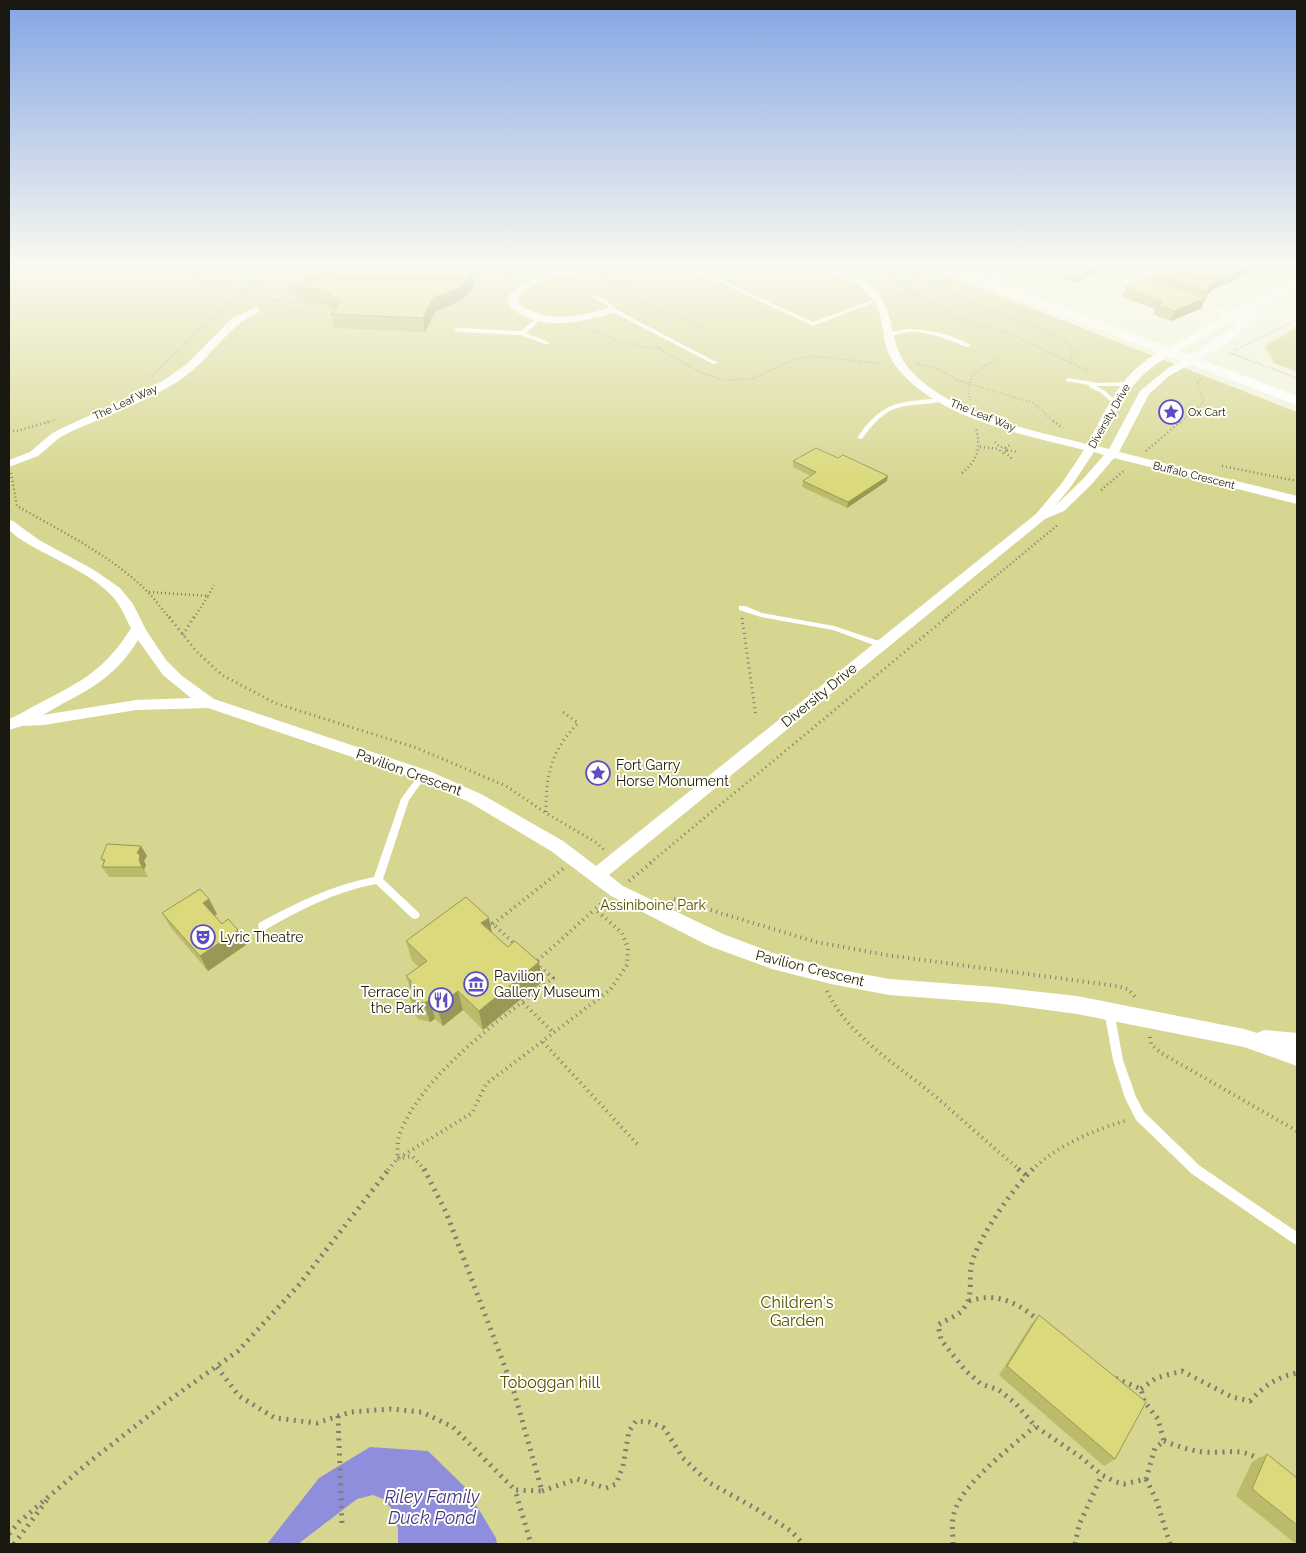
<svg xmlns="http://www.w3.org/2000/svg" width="1306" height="1553" viewBox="0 0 1306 1553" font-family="Raleway,sans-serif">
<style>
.green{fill:#d7d690}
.water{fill:#8f8edd}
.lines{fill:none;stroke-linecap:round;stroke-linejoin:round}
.path-far4{stroke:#7e7e70;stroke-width:2;stroke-dasharray:0.5 2.5;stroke-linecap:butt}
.path-far3{stroke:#7e7e70;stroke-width:2.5;stroke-dasharray:1 3;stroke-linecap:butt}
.path-far2{stroke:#7e7e70;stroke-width:3;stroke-dasharray:1 4;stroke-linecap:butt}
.path-far1{stroke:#7e7e70;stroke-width:4;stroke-dasharray:1 4.5;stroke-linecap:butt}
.path{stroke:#7e7e70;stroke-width:5;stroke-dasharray:2 5.5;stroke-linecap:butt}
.service{fill:#fff;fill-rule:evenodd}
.minor{fill:#fff;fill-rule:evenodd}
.tertiary{fill:#fff;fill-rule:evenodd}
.secondary{fill:#fff;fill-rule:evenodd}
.wall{fill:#bcbb6b}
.shaded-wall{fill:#999857}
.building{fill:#dbd97c;stroke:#999857}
.labels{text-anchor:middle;stroke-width:4;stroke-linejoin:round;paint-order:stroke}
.far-street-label{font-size:11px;fill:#191911;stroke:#fffff6}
.far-poi-label{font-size:11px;fill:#191911;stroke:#fffff6;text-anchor:start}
.street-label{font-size:14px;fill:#191911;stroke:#fffff6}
.poi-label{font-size:14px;fill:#191911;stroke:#fffff6;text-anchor:start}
.park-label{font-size:14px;fill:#514e03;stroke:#fffff6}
.near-park-label{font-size:16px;fill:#514e03;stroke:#fffff6}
.near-water-label{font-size:18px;font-style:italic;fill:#413591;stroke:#fffff6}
</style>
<rect width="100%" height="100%" fill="#f3f3dd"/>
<g class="green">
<path d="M9,266H923L1297,412V1544H9Z"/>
<path d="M1297,327V372L1274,363L1265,346Z"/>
</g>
<path class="water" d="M370,1447L428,1451L466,1488L496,1538L497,1544H398V1528L391,1508L383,1499L373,1495L357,1499L298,1544H267L319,1478Z"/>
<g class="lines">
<g class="path-far4">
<path d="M182,266C201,288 233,285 257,298"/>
<path d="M473,266L502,277"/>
<path d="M496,266L512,280"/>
<path d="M873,266L949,314L964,321L1008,333L1089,371"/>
<path d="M895,266L951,291L967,301L1048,331L1065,340L1072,350L1070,362"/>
<path d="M909,266L934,275"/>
<path d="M470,272L487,280"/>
<path d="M596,275L629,286"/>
<path d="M891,297L916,293"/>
<path d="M263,299L329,307"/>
<path d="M531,300L585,299"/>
<path d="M640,301L665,315L688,319L705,327"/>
<path d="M276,302L293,288L313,279"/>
<path d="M284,315L313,307"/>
<path d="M590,329C617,341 630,347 660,348"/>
<path d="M658,348L699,372L724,380L751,379L794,360L812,356L885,364"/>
<path d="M1235,350L1297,320"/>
<path d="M1230,353L1297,378"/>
<path d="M916,364L933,367L957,380L1034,403L1055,423"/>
<path d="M152,376L215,315L277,266"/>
<path d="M970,400L968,390L973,374L999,358"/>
<path d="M46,423L55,420"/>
<path d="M1180,423L1204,402L1197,383L1202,377"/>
</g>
<g class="path-far3">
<path d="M1053,421L1063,428"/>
<path d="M9,431H18L50,421"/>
<path d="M995,442L1000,447"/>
<path d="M980,447L999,449"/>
<circle cx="1003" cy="450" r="3"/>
<path d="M1005,448L1011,444"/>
<path d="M1007,450L1018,452"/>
<path d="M1146,451L1181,421"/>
<path d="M1005,452L1012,459"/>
<path d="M1222,466L1297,481"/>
<path d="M11,473L17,506C61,531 110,555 147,591C155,599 162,610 170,618"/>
<path d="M962,473C978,460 981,448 976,428"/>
<path d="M1101,490L1125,470"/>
<path d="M149,592L208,596L194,618"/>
<path d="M208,596L214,585"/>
<path d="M945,618L1059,524"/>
</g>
<g class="path-far2">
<path d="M169,617L196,651L222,675L275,703L417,748L506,786L546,813L597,843L604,850"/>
<path d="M742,618L756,717"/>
<path d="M183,635L194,617"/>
<path d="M546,812C546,774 551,751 578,723L563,712"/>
<path d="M650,863L947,617"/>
</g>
<g class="path-far1">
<path d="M629,881L652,862"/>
<path d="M674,899L816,942L886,955L1117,986L1128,989L1136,998"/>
<path d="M486,921L493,924L516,945"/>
<path d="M493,924L563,869"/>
<path d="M827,991C849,1037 898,1065 936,1097C964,1121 991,1146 1020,1170"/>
<path d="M523,1003L554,1033"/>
<path d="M1150,1037L1151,1044L1161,1053L1297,1131"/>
<path d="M543,1042L638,1145"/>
<path d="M388,1170L397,1159L472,1113L486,1084L610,990L627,965L628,948L622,933L595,909L605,901"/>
<path d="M425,1170L412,1156L397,1159C398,1152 397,1143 399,1136C420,1075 504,1017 553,978L535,963L595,909"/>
<path d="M1032,1170C1058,1145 1094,1130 1128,1120"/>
</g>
<g class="path">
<path d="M424,1169L446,1212L513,1388L542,1491L515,1490L531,1544"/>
<path d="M1018,1169L1027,1176"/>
<path d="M1033,1169C1013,1188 982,1233 973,1259C967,1275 975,1294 964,1308C958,1317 946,1319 938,1325L941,1340L965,1370L981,1384L999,1390L1016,1404L1035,1426L1082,1458L1102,1475L1116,1482L1124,1484L1146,1479L1155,1448L1164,1441L1158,1419L1144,1401L1141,1389L1115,1378"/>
<path d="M969,1301C996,1292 1017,1302 1038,1320"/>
<path d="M217,1367L239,1396L275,1418L317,1423L351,1412L391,1409L422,1412L453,1427L515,1490"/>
<path d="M1141,1389L1156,1378L1182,1371L1232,1397L1250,1401C1264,1386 1277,1377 1297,1373"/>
<path d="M338,1416L342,1524"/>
<path d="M1164,1441C1177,1446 1191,1451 1205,1452C1228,1454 1241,1446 1261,1461"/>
<path d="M1146,1479L1156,1499L1170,1544"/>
<path d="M542,1491L577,1479L606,1488L616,1484L623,1466L629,1431L636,1421L649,1422L664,1428L683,1458L708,1482L755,1508L791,1531L803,1544"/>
<path d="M9,1534L19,1522L88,1463L165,1403L238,1351L298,1286L389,1169"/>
<path d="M14,1544L47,1500"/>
<path d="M953,1544C953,1534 951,1523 954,1513C962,1483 1012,1447 1035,1426"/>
<path d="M1075,1544L1079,1525L1102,1475"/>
</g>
<g class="service">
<path d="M685,266H690L813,322L877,298L882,299L813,326Z"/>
<path d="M1152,266H1157L1134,278L1150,284V286H1146L1128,278Z"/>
<path d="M593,296C602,296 610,302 615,309L718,363L713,364L611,311L607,305L593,298Z"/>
<path d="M1193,299L1239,316L1240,317L1235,318L1191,302L1190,301Z"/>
<path d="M539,316L541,317V319L526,333L549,342V344H545L521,335L457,332L454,330L457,328L521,331Z"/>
<path d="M908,329C929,329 954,335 972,346L967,347C948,340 928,330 908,332C901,333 895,335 888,338L885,336L896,331Z"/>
<path d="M1068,378L1099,383L1126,382L1129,384L1126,386H1096L1105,391L1118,403L1119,404L1116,406L1101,393L1089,387V385L1066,381V379Z"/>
<path d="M944,398L947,400L946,401C902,409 892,398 862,439L857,438C884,399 900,402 944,398Z"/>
<path d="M739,606H745L762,613L834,626L885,643L886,645L882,648L833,630L761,617L739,610Z"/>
<path d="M423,772L427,775L409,800L383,879L418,912L420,915L418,918L415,919L412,918L376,884C335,892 303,908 267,929L263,930L259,929L258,926L259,923C296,903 332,885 374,877L401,799L420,773Z"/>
<path d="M1109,1006L1113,1008L1114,1011L1123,1060L1136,1097L1144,1112L1200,1166L1297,1232V1245L1293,1243L1192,1174L1136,1120L1125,1098L1113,1060L1104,1011L1105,1008Z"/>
</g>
<g class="minor">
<path d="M582,266H595L538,283L526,289L518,297L519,304C551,325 579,316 613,307L616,308V312C584,322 536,334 509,305L508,296C526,275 557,272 582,266Z"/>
<path d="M820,266C831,265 841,269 852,274C907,302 879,337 913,373C955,416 1031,430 1087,444C1106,412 1120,373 1155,355C1161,352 1166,348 1173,350V354C1127,378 1122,406 1097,446L1109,449L1140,391L1168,368L1186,358H1194L1195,360L1194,362L1169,376L1149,394L1119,452L1297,496V504L1114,458L1091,485L1064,511L1045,519L609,875L623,886L723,934L773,953L831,968L889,979L995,987L1077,996L1244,1029L1257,1033L1264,1030L1297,1033V1066L1244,1047L1077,1014L995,1003L889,995L831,984L772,969L709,946L611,896L551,851L469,802L417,779L208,708L136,710L44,725L22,726L9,730V719C20,715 29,708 40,703C82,681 105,670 131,628C125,617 121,606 113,597C91,572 45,556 17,537L9,530V520L13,521L39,540L94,570L120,588L133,604L146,630L166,660L182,676L214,699L429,771L481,794L563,841L596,866L1036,514L1062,483L1084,450C1022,434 931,418 893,362C879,341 887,313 869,294C854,279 832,277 820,266ZM1094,452L1104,455L1083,479L1055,506L1070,488ZM138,640L163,675L191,698L136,700L43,715C83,691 112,683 138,640Z"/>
<path d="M1017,266H1028L990,284L987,285L982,282Z"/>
<path d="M256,307L259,308V312C227,326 212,357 184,377C150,401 108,415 70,432L59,438L38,456L9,467V460L30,452L51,434L62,428L135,395L164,380L187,364L231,319Z"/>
</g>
<path class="tertiary" d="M1297,279V286L1254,309L1258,312L1256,315L1234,338L1194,363H1186L1184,360L1226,332L1242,315L1173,355L1169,356L1163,352L1228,313Z"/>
<path class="secondary" d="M939,266H955L1297,396V405L941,269Z"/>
</g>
<g class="wall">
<path d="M1056,266H1111L1076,283L1054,275Z"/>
<path d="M1207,266H1263L1225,285L1223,284L1209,292L1205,302H1204L1202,308L1171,321L1153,314L1155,309L1122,297L1125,288L1152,279L1154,273L1179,275L1190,272Z"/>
<path d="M472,270L474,283L470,292L460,301L435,312L425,332L334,328L331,314L335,309L324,304L297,301L294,287Z"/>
<path d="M793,461L887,481L847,508L802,487L803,481L811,476L793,467Z"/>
<path d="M141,846L147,856L144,861L146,865L144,870L148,877H109L102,867L104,864L101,859Z"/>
<path d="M209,899L217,914L214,916L222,924L246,945L208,971L171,928L162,913Z"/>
<path d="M492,933L542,982L483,1030L463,1010L443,1026L435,1019L430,1022L418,1019L415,1014L409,995L410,988L406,976L419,967L412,961L406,941Z"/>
<path d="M1039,1315L1115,1459L1104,1466L999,1375L1030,1326Z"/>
<path d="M1267,1454L1297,1478V1544H1296L1236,1496L1252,1462Z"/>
</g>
<g class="shaded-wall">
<path d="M1096,266H1111L1076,283L1079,274Z"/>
<path d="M1249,266H1263L1225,285L1229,276Z"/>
<path d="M472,270L474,283L470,292L460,301L435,312L425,332L423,318L433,298Z"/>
<path d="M1226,275L1223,284L1208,293V285Z"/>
<path d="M1205,298L1202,308L1171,321L1175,311Z"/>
<path d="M888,476L887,481L847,508L848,502Z"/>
<path d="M141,846L147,856L144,861L146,865L144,870L148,877L142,867L139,860L137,853Z"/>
<path d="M209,899L217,914L211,918L203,903Z"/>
<path d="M489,918L493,938L481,923Z"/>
<path d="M238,930L246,945L208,971L200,956Z"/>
<path d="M539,962L542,982L483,1030L479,1011Z"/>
<path d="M458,991L463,1010L443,1026L437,1007Z"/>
<path d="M430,1000L435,1019L430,1022L424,1003Z"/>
</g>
<g class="building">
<path d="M359,266H460L472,270L468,279L459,288L433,298L423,318L331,314L341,300L321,290L294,287L320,275L341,269Z"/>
<path d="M1056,266H1096L1079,274Z"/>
<path d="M1207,266H1249L1229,276L1226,275L1208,285L1209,293L1154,273L1162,269L1179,275L1187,271L1190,272Z"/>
<path d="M1147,277L1205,298L1175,311L1157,305L1163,302L1125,288Z"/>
<path d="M816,448L838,458L843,455L888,476L848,502L803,481L816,472L793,461Z"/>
<path d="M107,844L141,846L137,853L140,855L139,860L142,867H102L105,860L101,859Z"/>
<path d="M200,889L209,899L203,903L222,924L228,919L238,930L200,956L162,913Z"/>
<path d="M466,897L489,918L481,923L508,947L515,941L539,962L479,1011L458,991L437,1007L430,1000L424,1003L412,1000L409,995L411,981L406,976L427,961L406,941Z"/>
<path d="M1039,1315L1146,1402L1115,1459L1007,1366Z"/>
<path d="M1267,1454L1297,1478V1525L1252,1489Z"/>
</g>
<linearGradient id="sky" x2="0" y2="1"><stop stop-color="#84a5e4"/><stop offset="0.55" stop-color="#fafaf0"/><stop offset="1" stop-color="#fafaf0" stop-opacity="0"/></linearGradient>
<rect width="1306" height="483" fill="url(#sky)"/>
<defs>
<g id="sight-ring" transform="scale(1.25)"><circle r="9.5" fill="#fffff6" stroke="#5d4ec6" stroke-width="1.5"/><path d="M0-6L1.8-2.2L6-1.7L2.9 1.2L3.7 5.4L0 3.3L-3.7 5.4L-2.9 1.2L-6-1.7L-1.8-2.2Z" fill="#5d4ec6"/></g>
<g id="theatre-ring" transform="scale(1.25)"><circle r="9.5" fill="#fffff6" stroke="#5d4ec6" stroke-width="1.5"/><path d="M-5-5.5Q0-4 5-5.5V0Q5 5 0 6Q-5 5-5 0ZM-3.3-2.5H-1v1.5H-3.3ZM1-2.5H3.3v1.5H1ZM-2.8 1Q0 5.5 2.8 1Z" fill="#5d4ec6"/></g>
<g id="museum-ring" transform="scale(1.25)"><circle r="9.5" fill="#fffff6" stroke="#5d4ec6" stroke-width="1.5"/><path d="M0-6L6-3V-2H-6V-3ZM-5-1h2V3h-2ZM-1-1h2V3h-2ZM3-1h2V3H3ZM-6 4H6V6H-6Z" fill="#5d4ec6"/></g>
<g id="restaurant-ring" transform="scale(1.25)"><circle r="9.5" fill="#fffff6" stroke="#5d4ec6" stroke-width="1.5"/><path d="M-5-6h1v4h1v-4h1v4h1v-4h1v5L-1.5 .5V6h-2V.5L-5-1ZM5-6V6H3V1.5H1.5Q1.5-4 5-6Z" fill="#5d4ec6"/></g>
</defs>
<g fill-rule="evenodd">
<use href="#sight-ring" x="1171" y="412"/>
<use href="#sight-ring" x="598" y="773"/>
<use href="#theatre-ring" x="203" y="937"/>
<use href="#museum-ring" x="476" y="984"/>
<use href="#restaurant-ring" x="441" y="1000"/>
</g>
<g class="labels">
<g class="far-street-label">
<text transform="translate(125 402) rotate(-25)" y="4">The Leaf Way</text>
<text transform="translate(983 415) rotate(22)" y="4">The Leaf Way</text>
<text transform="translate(1109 416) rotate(-60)" y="4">Diversity Drive</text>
<text transform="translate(1194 475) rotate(14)" y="4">Buffalo Crescent</text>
</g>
<g class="far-poi-label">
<text x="1188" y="416">Ox Cart</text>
</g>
<g class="street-label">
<text transform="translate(819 695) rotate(-39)" y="5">Diversity Drive</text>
<text transform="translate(409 772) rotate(20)" y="5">Pavilion Crescent</text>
<text transform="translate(810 968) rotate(14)" y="5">Pavilion Crescent</text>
</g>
<g class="poi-label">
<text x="616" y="770">Fort Garry<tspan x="616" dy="16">Horse Monument</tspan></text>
<text x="220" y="942">Lyric Theatre</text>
<text x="494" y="981">Pavilion<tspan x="494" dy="16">Gallery Museum</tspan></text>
<text x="424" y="997" text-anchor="end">Terrace in<tspan x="424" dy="16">the Park</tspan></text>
</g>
<g class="park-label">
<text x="653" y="910">Assiniboine Park</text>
</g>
<g class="near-park-label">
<text x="797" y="1308">Children's<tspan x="797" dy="18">Garden</tspan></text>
<text x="550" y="1388">Toboggan hill</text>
</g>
<g class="near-water-label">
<text x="432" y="1503">Riley Family<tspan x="432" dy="21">Duck Pond</tspan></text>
</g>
</g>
<rect width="1306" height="1553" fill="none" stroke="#191911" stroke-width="20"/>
</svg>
